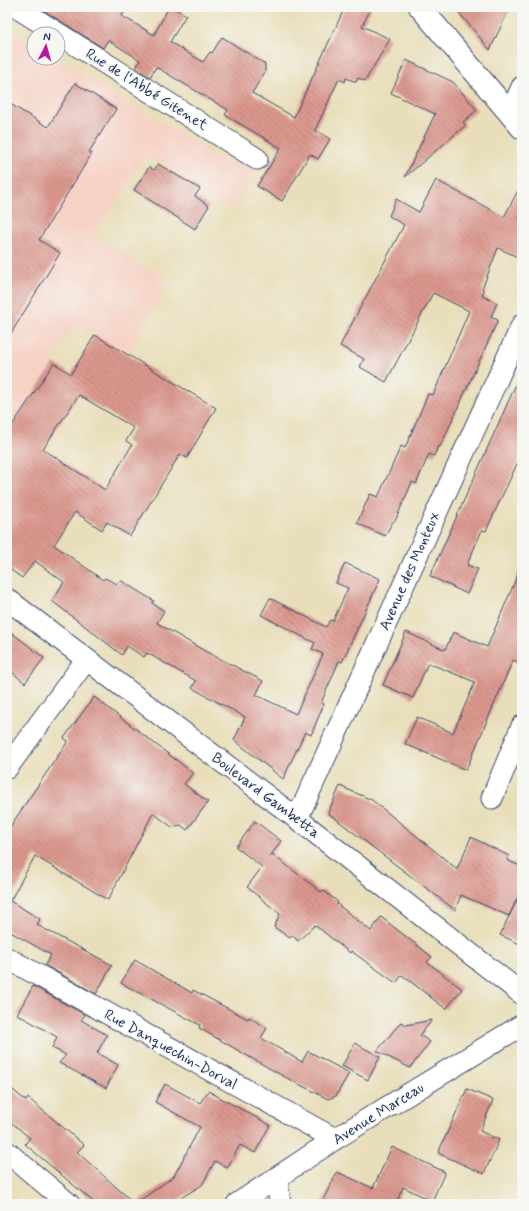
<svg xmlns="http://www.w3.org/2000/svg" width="529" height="1211" viewBox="0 0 529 1211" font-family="Mynerve,sans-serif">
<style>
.built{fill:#f6d2c4}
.building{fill:url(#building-back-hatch);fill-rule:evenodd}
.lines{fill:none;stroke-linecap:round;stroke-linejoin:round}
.minor-casing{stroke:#3a496c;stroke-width:23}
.tertiary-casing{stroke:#3a496c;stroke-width:24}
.minor{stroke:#fff;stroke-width:21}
.tertiary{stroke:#fff;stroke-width:22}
.labels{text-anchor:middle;stroke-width:3;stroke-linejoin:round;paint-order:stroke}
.street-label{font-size:15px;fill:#1b2f5e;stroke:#f6f6f2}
</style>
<defs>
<pattern id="building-back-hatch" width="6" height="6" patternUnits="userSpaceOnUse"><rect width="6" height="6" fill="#dc988e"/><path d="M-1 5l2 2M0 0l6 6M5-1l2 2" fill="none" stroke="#b27c77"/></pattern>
</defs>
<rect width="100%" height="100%" fill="#f6f6f2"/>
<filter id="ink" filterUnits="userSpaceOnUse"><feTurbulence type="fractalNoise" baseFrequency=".025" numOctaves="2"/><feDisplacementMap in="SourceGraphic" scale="8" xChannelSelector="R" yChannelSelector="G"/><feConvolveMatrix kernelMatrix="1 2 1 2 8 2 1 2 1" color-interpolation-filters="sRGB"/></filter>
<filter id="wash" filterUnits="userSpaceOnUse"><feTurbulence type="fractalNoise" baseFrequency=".012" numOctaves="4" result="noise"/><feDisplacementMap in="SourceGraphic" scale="16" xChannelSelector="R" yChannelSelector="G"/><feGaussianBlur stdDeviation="0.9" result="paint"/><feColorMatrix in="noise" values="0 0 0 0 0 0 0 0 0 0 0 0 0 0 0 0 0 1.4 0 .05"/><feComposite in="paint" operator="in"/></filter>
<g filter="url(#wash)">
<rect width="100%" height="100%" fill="#e8deb9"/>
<path class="built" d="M7,27L34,44V58H57L224,161L252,164L258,167L231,212L200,189L147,156L94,236L168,281L127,355L74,324L50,360L54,363L16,420L7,415Z"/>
<g id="blocks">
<g class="building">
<path d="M38,7H127L122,16L154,35L169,7H172L186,15L170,42L203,62L210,52L212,53L222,37L265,64V72L252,93L294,117L345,7H372L362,26L390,39L365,81L358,78L356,82L346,78L345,82L339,79L315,130L330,139L318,159L310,154L282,201L257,186L281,148L225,115L228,110L156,67L150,77L136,68L140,60L108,40L103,48Z"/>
<path d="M454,7H510L490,50L476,33Z"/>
<path d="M406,60L453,82L477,110L463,122L466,125L405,177L435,114L391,93Z"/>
<path d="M75,83L116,109L89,152L92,153L39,240L60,253L7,340V102L48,127Z"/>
<path d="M158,164L200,189L195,196L209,206L195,229L134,190L149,167L154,170Z"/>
<path d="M436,180L504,217L522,183V259L498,248L482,289L484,290L482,296L497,303L491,317L498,320L440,447L438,446L434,456L429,454L416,484L412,482L396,519L392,523L385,536L357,523L370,494L378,497L401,446L405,448L428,394L433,395L469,311L433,293L386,382L360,367L364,359L340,346L404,225L389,216L396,199L419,212Z"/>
<path d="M95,335L216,408L187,458L180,454L130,536L107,522L102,530L75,512L54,545L103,580L105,578L117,584L120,580L154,601L152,603L164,611L157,623L203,650L263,681L256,695L296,714L323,654L312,649L315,643L261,615L270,598L326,627L330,620L333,621L348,588L336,583L345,563L380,579L342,662L339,661L321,703L324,704L311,735L305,732L283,779L234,740L245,717L192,688L196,681L147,653L144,657L127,646L122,655L108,644L52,601L64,582L35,561L22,578L7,567V433L54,363L71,374ZM79,395L134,428L126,441L132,445L105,490L43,449Z"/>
<path d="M522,371V453L486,531L482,530L467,565L478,569L467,594L430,576Z"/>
<path d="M522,565V664L513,660L466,770L405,744L417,717L453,733L475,682L428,663L413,698L383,685L406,632L445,650L453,632L487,647Z"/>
<path d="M7,629L44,658L25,683L7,668Z"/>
<path d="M94,697L193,773L184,784L208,802L187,830L181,825L172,827L153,813L108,900L35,856L10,901L40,919L37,925L112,965L96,994L45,965L51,955L7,930V831L68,741L64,738Z"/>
<path d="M340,786L372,800L457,869L471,837L509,856L507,860L522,867V888L509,916L461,895L455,910L328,813Z"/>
<path d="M255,821L281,841L269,858L272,854L321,892L323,890L338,902L337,904L371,931L381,917L432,957L427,962L462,989L446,1009L402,975L396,983L351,951L350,953L315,925L298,941L292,935L290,938L274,927L280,914L247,887L262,867L236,847Z"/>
<path d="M522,889V945L500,935Z"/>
<path d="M135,960L192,993L193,990L248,1019L249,1017L267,1028L261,1038L302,1062L308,1051L349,1073L336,1096L328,1099L281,1075L199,1028L200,1025L121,983Z"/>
<path d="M33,986L85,1015L81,1020L107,1035L97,1053L118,1065L106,1088L59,1063L66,1055L52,1048L57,1037L17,1014Z"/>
<path d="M432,1020L420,1035L430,1042L410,1068L377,1051L401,1022L406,1025Z"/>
<path d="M355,1043L380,1057L368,1080L342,1066Z"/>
<path d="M165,1084L200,1103L208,1091L270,1125L255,1153L240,1145L227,1168L215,1161L202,1185L171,1204H96L25,1144L30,1138L7,1119V1085L26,1101L28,1098L84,1145L77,1152L135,1204L174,1176L200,1127L155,1102Z"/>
<path d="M467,1089L493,1100L480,1131L499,1140L484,1174L438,1153Z"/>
<path d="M392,1147L445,1172L432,1201L403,1187L398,1199L409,1204H321L337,1172L373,1188Z"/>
</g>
</g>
</g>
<g filter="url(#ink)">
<use href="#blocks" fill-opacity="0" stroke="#3a496c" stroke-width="1"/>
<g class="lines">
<g class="minor-casing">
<g id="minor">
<path d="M16,7L257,159"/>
<path d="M510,114L522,87"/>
<path d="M7,599L304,824L522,994"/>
<path d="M7,768L86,660"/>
<path d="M492,798L522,726"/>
<path d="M297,819L522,325"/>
<path d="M7,958L335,1139"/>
<path d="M7,1152L69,1204"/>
<path d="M277,1178L280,1204"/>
<path d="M237,1204L335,1139L522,1025"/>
</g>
</g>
<g class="tertiary-casing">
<path id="tertiary" d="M420,7L522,128"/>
</g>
<use href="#minor" class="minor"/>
<use href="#tertiary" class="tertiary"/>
</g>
</g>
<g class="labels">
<g class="street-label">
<text transform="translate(147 89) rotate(32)" y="5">Rue de l'Abbé Gitenet</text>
<text transform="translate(409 571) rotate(-66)" y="5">Avenue des Monteux</text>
<text transform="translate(266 795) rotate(37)" y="5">Boulevard Gambetta</text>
<text transform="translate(171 1049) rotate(29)" y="5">Rue Danquechin-Dorval</text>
<text transform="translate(378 1113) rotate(-32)" y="5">Avenue Marceau</text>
</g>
</g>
<rect width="529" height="1211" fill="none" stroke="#f6f6f2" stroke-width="24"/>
<g transform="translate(46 46) rotate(6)"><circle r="19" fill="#f6f6f2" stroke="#9ea6b7"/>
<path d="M0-3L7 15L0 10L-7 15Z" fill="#b5179e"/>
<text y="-6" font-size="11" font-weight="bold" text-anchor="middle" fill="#1b2f5e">N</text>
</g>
</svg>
